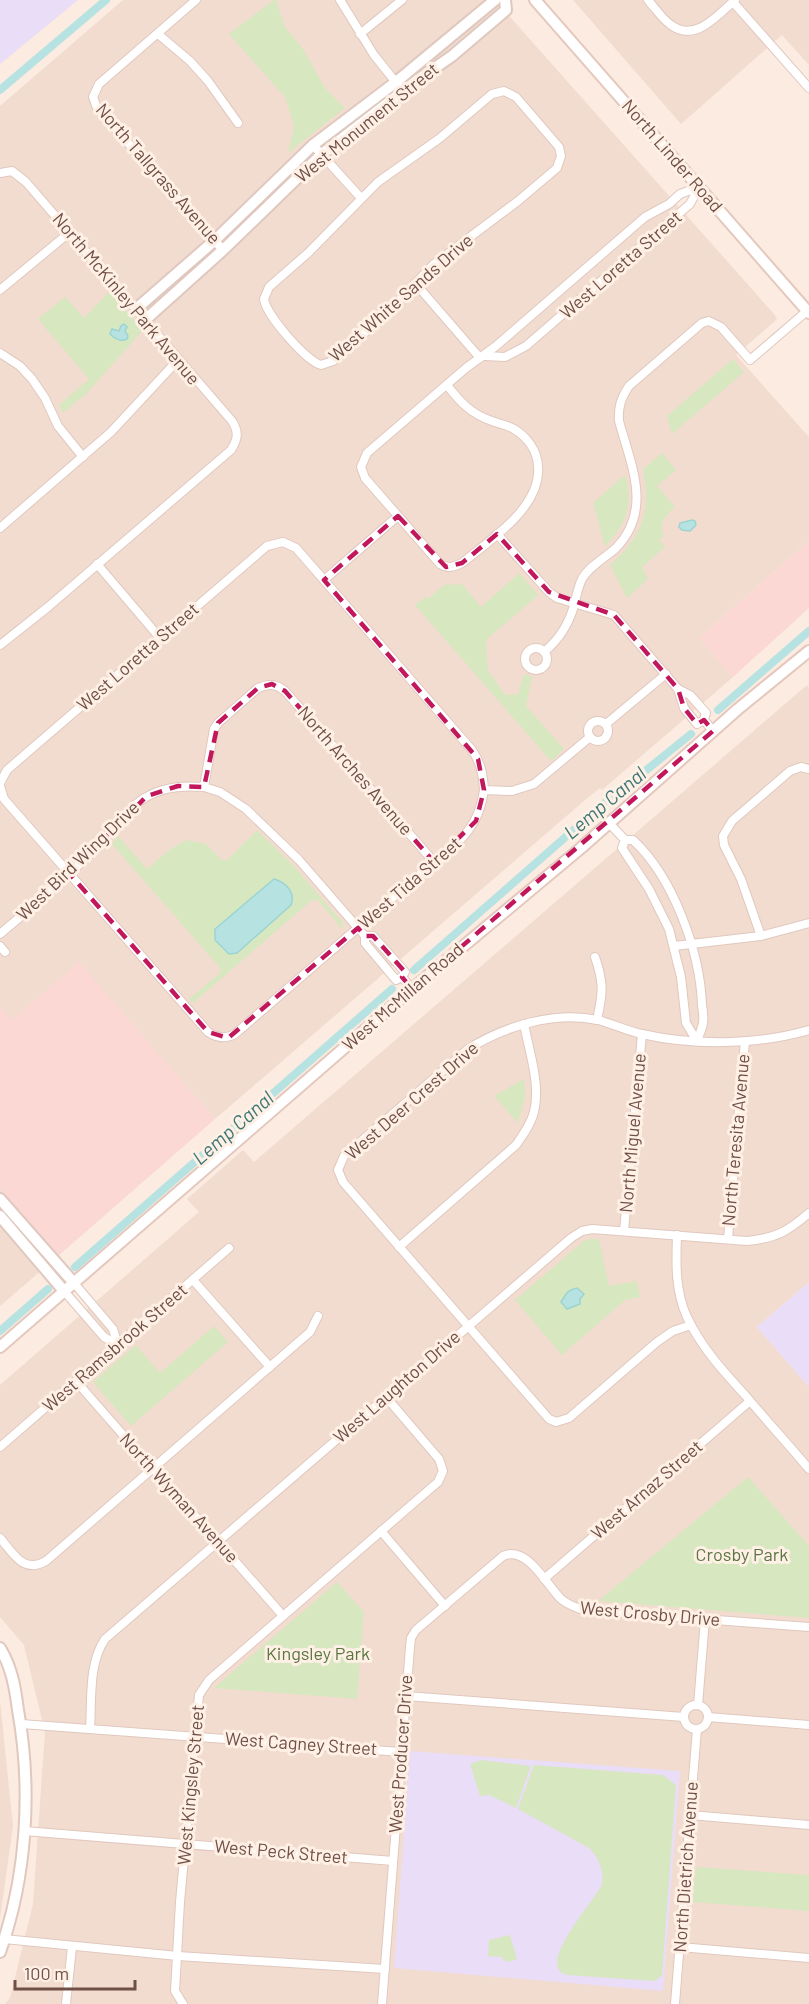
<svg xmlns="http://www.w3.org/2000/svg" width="809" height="2004" viewBox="0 0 809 2004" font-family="Barlow,sans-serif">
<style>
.residential{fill:#f2dccf}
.commercial{fill:#fbd8d4}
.education{fill:#e9ddf7}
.green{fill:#d7e7bf}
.water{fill:#b6e3e1;stroke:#9cd4d3;stroke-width:1.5}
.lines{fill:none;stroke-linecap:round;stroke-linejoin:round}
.canal{stroke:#b6e3e1;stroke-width:8}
.minor-casing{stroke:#e0c8bf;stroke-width:10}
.tertiary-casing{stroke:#e0c8bf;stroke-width:14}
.secondary-casing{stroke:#e5c8bd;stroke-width:14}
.minor{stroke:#fff;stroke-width:8}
.tertiary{stroke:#fff;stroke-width:10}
.secondary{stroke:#fff;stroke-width:10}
.marked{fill:none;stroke:#c2185b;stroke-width:4.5;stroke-dasharray:12 8;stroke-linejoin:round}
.labels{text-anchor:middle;stroke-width:6;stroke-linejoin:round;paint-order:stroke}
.street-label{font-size:18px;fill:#704f48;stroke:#fef0e5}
.park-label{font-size:18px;fill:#5b7642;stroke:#fef0e5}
.water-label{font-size:20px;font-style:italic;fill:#3d7675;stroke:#fef0e5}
</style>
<rect width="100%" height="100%" fill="#fbebe0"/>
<g class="residential">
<path d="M123,0H495L774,314L777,319L736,355L809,437V541L699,638L733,677L602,790L600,788L585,800L215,1119L79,963L12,1021L0,1007V106Z"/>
<path d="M573,0H809V65L782,35L681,124Z"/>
<path d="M807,685L809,688V1282L757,1327L809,1387V2004H5L10,1998L33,1904L45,1732L24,1645L0,1617V1385L199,1212L187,1199L243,1150L254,1162Z"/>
<path d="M0,1188L58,1256L0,1306Z"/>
<path d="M0,1701L13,1826L0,1918Z"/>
</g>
<g class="commercial">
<path d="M809,541V608L733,677L699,638Z"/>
<path d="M79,962L215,1119L58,1256L0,1188V1007L12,1020Z"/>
</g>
<g class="education">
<path d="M0,0H78L0,64Z"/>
<path d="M809,1282V1387L757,1327Z"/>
<path d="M410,1751L680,1771L663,1991L394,1968Z"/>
</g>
<g class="green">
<path d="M274,0H276L285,27L303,49L325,88L345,108L288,153L294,126L285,97L229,34Z"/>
<path d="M109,292L143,330L86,394L63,413L59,405L89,379L38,319L65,297L84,318Z"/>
<path d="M733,359L744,372L672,434L667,416Z"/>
<path d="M662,453L676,470L657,486L675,507C665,516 658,523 664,536L659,540L665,547L642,567L648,579L627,598L610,565C642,537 652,511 643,469Z"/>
<path d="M625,475C634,503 626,526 605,546L593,503Z"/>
<path d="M519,573L538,595L486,640L488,670L505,695L518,694L524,674L532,677L526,706L564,749L551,761L415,605L425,597L428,599L444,585L462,584L481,607Z"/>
<path d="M257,830L294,866L343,923L342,929L318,900H312L193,1003L189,999L220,973L221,969L112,844L118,836L147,869L169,850L186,840L206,844L222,860H227Z"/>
<path d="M524,1079L525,1097L518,1123L494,1096Z"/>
<path d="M591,1239H599L609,1286L637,1281L640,1297L625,1300L562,1355L515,1300L585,1240Z"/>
<path d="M214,1326L228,1342L131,1426L93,1382L136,1345L160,1373Z"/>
<path d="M748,1477L809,1546V1618L598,1601Z"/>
<path d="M337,1582L364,1612L357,1699L214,1688Z"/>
<path d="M481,1760L531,1766L516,1808L489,1795L480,1796L470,1764Z"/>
<path d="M534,1765L663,1775L676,1785L662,1975L655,1981L568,1975C532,1969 596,1899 601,1886C606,1874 598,1856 589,1848L518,1809Z"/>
<path d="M696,1867L809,1875V1911L693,1902Z"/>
<path d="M510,1935L517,1959L508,1962L503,1960L502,1957L488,1956L489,1940Z"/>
</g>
<g class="water">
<path d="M124,324L127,327L125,331L128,336L127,339C121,342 115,339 110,334L112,329L119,331L121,326Z"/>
<path d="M692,520L695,521L696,525L690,531L682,530L679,527L680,523Z"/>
<path d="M274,879C285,882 296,892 291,905L237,953L229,954L215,940V929Z"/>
<path d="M577,1288L584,1294L580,1299V1304L567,1309L561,1302C567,1293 566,1291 577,1288Z"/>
</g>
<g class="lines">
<g class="canal">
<path d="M0,90L106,0"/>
<path d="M718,710L809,631"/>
<path d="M414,970L626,784L639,776L691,734"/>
<path d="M75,1267L392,989"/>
<path d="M0,1331L48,1289"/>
</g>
<g class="minor-casing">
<g id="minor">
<path d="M196,0L99,84L93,97L97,108L223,250"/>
<path d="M340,0L374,55L398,85"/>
<path d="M648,0C655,8 662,19 671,25C695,43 718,15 735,0"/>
<path d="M733,2L809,88"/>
<path d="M158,34L190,61L208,81L238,123"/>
<path d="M360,34L402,0"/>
<path d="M504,91L516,97L559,147L561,156L557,168L518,201L434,264L388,312L333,361L321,365C306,361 266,315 264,299L269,287L308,253L378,182L440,138L492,94Z"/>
<path d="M313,145L361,198"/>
<path d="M0,173L12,171L26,182L232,421C239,432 238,439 231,450L48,607L0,645"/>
<path d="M415,283L480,358"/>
<path d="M0,290L70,232"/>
<path d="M0,353L20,366L32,379L45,398L58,426L83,457"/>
<path d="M485,356L505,357L526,346L690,204L699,187"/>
<path d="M447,385C460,402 471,414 492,421C500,424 507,425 514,429C527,437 537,450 538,466C542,507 490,540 462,563C453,567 448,569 440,564L365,478L361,467L367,453L466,368L496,346L645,217L669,204L680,194L699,187"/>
<path d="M0,528L111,432L178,360"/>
<path d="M497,534L549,592L557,598L614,615L678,689L690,695L706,713L704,720L713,731"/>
<path d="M97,564L160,638"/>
<path d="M324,580L398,516"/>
<circle cx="536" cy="659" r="11"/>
<path d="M544,652C561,638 570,622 575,602C577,594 578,587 582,579C589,566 605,558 616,548C653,510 631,465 619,421C618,407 621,398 629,386L702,323L709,321L721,327L750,360L807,311"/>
<path d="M678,689L684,708L697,724L704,720"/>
<circle cx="598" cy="731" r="10"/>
<path d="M606,724L666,674"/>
<path d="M0,783L7,770L267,546L283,542L296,548L472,750C481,763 483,774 484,790"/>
<path d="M0,786L4,799L208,1032C217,1038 226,1039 235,1034L463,837C476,822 481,809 484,790L512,791L534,784L590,737"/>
<path d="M204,787L220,792L246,809L299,860L365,936"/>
<path d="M609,823L625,840"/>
<path d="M625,840H633C673,877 700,951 702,1005C703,1011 704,1017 703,1023C702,1029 699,1035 697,1041L686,1023L681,977L669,929L649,889L622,848Z"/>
<path d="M0,934C33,906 67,878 97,847C114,829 127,806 150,795C168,786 185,786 204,787L214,729L218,723L258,688C269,683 276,684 285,691L434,862"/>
<path d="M761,936L741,879L724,845L723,836L732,821L790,771L801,767L809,769"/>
<path d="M0,946L5,952"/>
<path d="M674,946L761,936L809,923"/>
<path d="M595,957C604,983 603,993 597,1020"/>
<path d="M402,977L396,980L365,943V936H373L405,972L402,977L412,989"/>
<path d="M624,1231L642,1034"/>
<path d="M677,1235C676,1263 675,1291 687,1317C701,1347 723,1371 745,1395C766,1420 788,1444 809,1469"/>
<path d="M728,1239L745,1041"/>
<path d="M399,1247L516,1145C523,1135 531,1124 534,1112C541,1085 529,1051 524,1024"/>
<path d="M193,1280L270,1367"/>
<path d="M74,1283L113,1329L118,1345"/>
<path d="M64,1291L104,1337L118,1345"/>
<path d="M691,1325L673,1331L657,1342L569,1418L556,1422L549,1419L343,1182L338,1170L344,1156L468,1049C505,1026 554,1011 598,1020C613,1024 627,1031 642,1034C695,1046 756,1045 809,1030"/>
<path d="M76,1381C144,1460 215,1537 283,1616"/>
<path d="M0,1447L229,1248"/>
<path d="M381,1531L445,1606"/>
<path d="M0,1538C14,1554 23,1574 46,1561L310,1332L318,1316"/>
<path d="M544,1579L750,1401"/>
<path d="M406,1696L684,1717"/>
<path d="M698,1705L705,1619"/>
<circle cx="696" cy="1717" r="12"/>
<path d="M708,1717L809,1725"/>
<path d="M21,1724L401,1752"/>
<path d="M90,1729C92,1700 88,1664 105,1639L571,1238L582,1231L592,1229L747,1241C776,1238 787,1232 809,1213"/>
<path d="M690,1815L809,1825"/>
<path d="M24,1831L393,1861"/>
<path d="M4,1939L178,1956L385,1969"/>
<path d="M680,1947L809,1958"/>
<path d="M66,2004L72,1947"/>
<path d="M183,2004L175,1991L180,1902L199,1695L209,1680L438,1482L443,1471L439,1459L386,1397"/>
<path d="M382,2004L410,1647L411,1638L416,1630L503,1556C527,1545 546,1584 561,1599C568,1605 575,1607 583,1610L809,1627"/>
<path d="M675,2004L697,1729"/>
</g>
</g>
<g class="tertiary-casing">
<g id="tertiary">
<path d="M136,309L214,241L313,145L396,82L495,0"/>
<path d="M145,320L223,250L322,154L419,79L452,56L506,10L505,0"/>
<path d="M0,1199L74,1283"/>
<path d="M0,1216L64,1291"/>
<path d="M0,1648C12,1668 15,1687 18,1710C32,1789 27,1876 0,1952"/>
</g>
</g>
<g class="secondary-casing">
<g id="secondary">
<path d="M535,0L809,313"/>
<path d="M0,1347L412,989L581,848L738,709L809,651"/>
</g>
</g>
<use href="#minor" class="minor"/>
<use href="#tertiary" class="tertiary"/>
<use href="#secondary" class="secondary"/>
</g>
<path class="marked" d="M398,516L446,567L462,563L497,534L549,592L614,615L678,689L684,708L697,724L704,720L713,731L412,989L402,977L405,972L373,936H365L358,928L228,1038L208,1032L69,873L147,796L178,786L204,787L218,723L258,688L272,684L285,691L434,862L476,821L484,790L478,759L324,580Z"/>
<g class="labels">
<g class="street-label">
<text transform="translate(367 123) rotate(-39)" y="6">West Monument Street</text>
<text transform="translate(672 156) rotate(49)" y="6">North Linder Road</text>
<text transform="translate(158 174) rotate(49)" y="6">North Tallgrass Avenue</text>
<text transform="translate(621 265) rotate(-41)" y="6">West Loretta Street</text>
<text transform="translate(401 298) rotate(-41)" y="6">West White Sands Drive</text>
<text transform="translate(126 299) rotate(50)" y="6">North McKinley Park Avenue</text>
<text transform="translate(138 657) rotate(-41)" y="6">West Loretta Street</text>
<text transform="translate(355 771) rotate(49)" y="6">North Arches Avenue</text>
<text transform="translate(78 861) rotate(-44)" y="6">West Bird Wing Drive</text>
<text transform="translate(410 883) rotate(-41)" y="6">West Tida Street</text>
<text transform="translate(403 997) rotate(-41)" y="6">West McMillan Road</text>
<text transform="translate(412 1101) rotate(-41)" y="6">West Deer Crest Drive</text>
<text transform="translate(633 1133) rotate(-85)" y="6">North Miguel Avenue</text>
<text transform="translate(736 1140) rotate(-85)" y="6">North Teresita Avenue</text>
<text transform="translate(115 1348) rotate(-41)" y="6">West Ramsbrook Street</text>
<text transform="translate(397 1387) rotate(-41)" y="6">West Laughton Drive</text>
<text transform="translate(647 1490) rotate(-41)" y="6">West Arnaz Street</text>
<text transform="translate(179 1498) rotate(48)" y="6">North Wyman Avenue</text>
<text transform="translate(650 1614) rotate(5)" y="6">West Crosby Drive</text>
<text transform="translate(301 1744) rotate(4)" y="6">West Cagney Street</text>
<text transform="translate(401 1754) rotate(-86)" y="6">West Producer Drive</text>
<text transform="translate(191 1785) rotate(-85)" y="6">West Kingsley Street</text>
<text transform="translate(281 1852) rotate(5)" y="6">West Peck Street</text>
<text transform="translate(686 1867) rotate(-86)" y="6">North Dietrich Avenue</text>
</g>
<g class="park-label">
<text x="742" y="1561">Crosby Park</text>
<text x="318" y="1660">Kingsley Park</text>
</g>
<g class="water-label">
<text transform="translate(605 803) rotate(-40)" y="7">Lemp Canal</text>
<text transform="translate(233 1128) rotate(-41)" y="7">Lemp Canal</text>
</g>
</g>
<path d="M15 1980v9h120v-9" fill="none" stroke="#704f48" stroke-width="3"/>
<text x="24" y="1980" font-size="18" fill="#704f48" stroke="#fef0e5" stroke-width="4.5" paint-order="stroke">100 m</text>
</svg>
